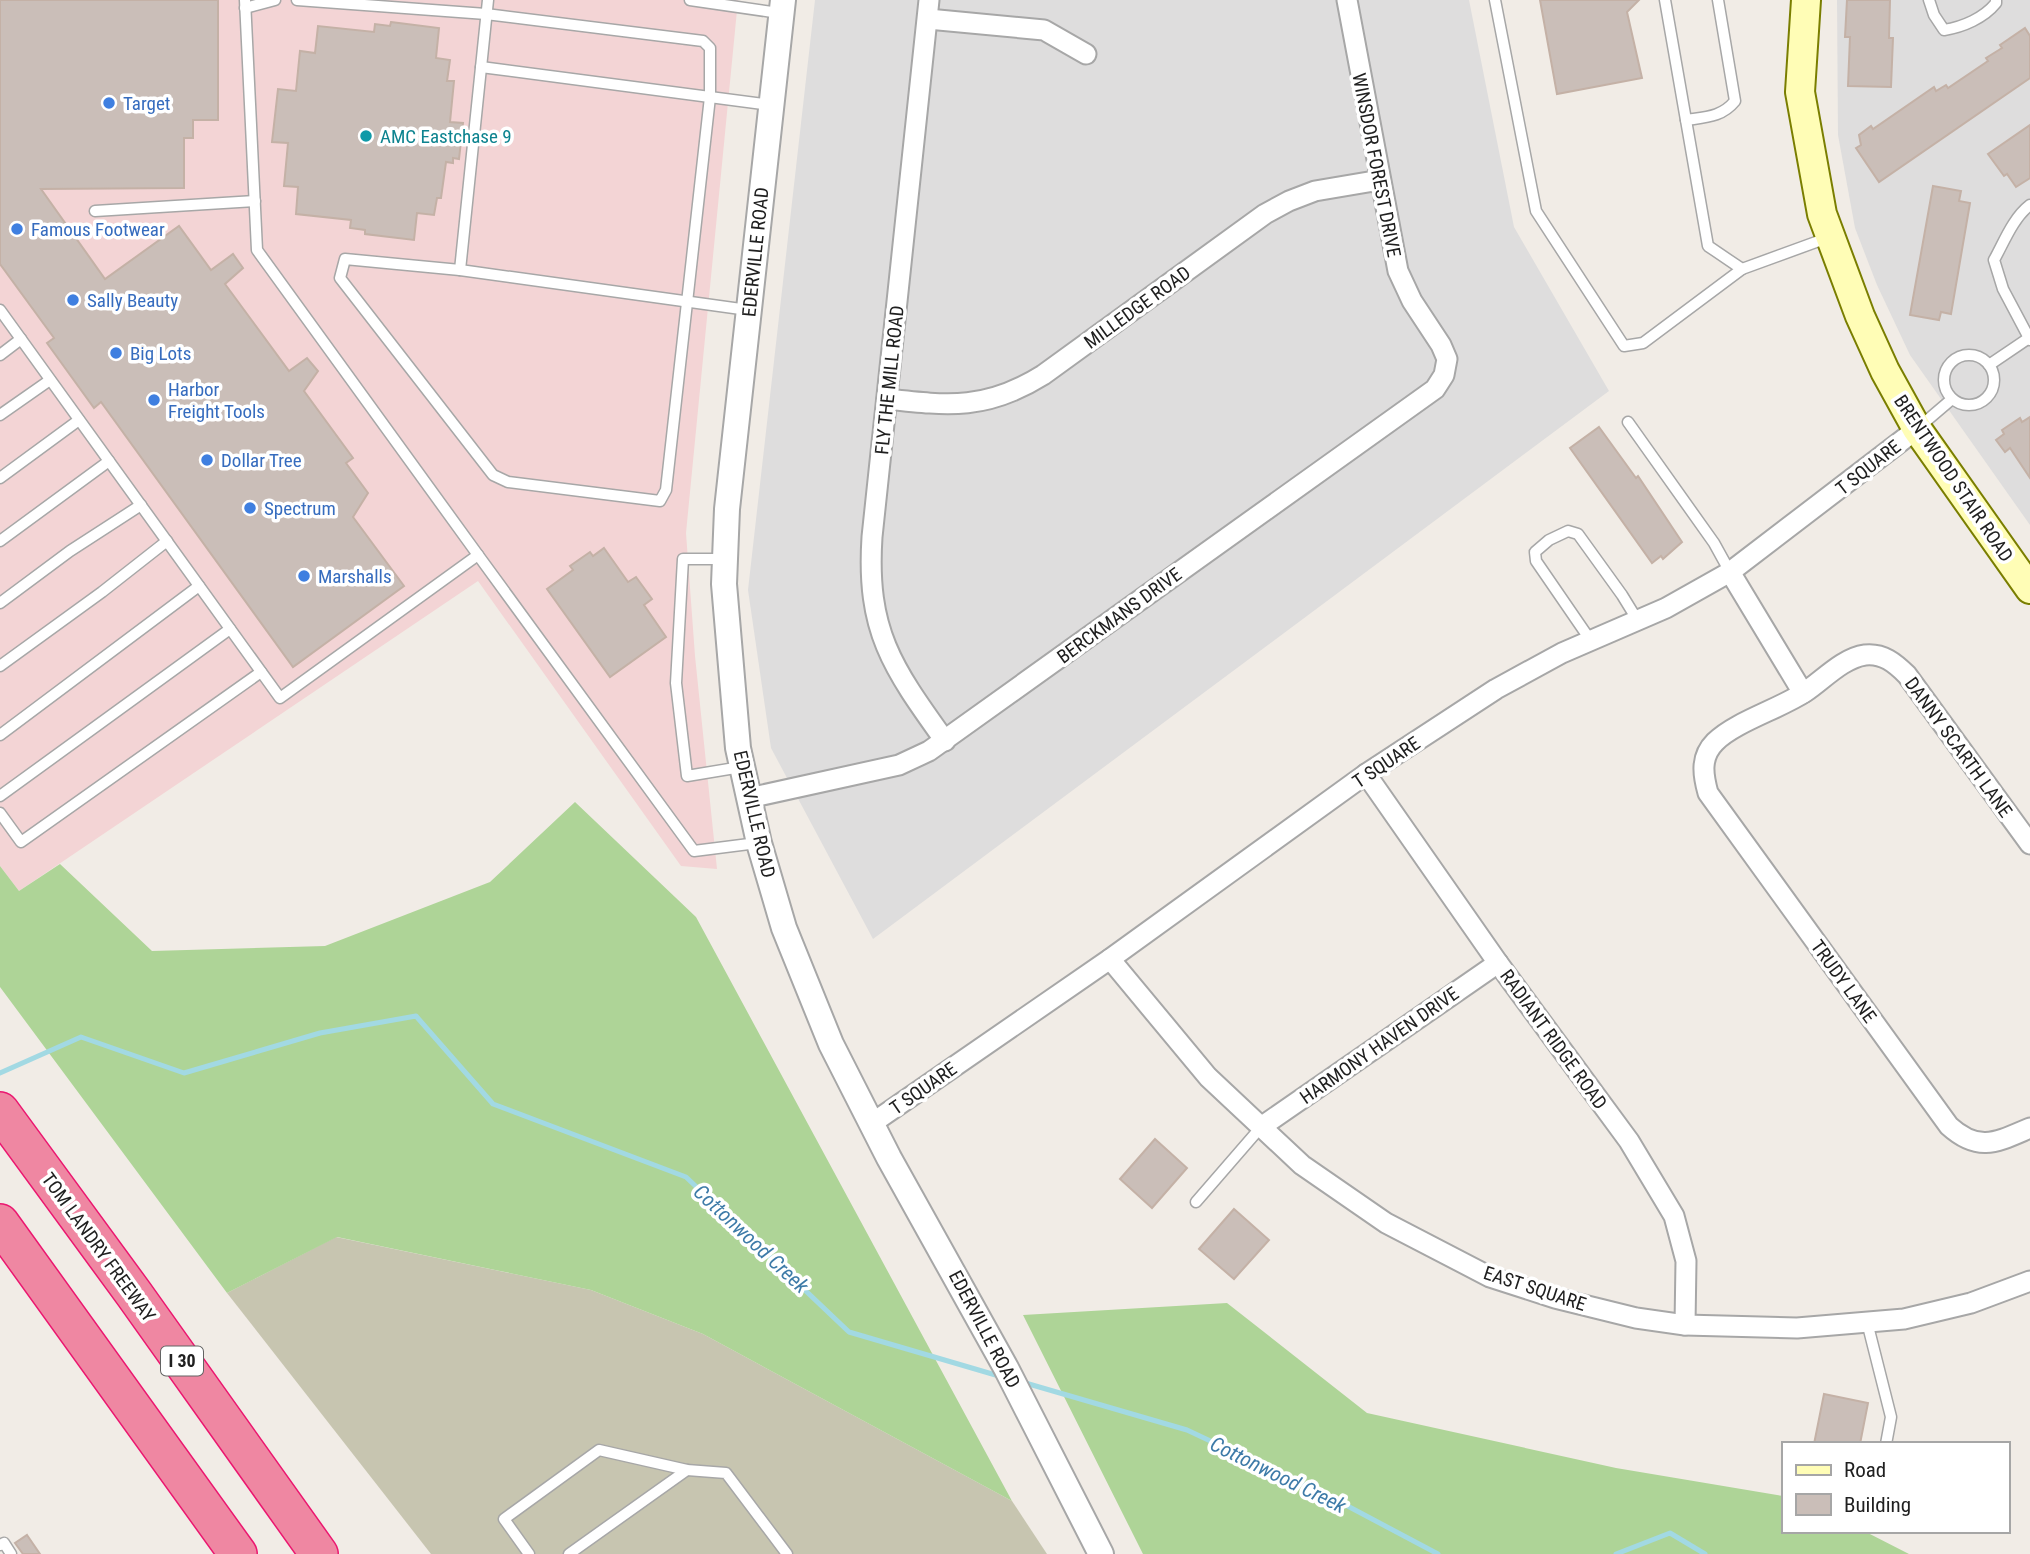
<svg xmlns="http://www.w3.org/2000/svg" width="2030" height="1554" viewBox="0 0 2030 1554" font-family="'Roboto Condensed',sans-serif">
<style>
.residential{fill:#dedddd}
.commercial{fill:#f3d4d5}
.construction{fill:#c7c5b0}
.forest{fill:#aed497}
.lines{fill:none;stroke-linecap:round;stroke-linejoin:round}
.stream{stroke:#a2d9e3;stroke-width:5}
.building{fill:#cabeb8;stroke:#c4b1a6;stroke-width:2}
.service-casing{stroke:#a7a7a7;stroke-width:13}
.minor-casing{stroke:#a7a7a7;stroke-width:23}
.tertiary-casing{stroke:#a7a7a7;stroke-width:28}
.secondary-casing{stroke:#7a7e00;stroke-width:32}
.motorway-casing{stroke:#eb1770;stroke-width:40}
.service{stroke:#fff;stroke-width:10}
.minor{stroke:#fff;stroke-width:19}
.tertiary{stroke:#fff;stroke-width:24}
.secondary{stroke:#fffdb6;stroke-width:28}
.motorway{stroke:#ef87a2;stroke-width:37}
.shop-dot{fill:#3f7fe0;stroke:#fff;stroke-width:2.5}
.culture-dot{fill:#0f9aa8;stroke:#fff;stroke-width:2.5}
.labels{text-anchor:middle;stroke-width:7;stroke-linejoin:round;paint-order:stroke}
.shield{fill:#fff;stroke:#636363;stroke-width:2}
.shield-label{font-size:18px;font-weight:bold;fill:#202020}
.shop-label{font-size:19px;fill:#366cbe;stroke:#fff;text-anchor:start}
.culture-label{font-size:19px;fill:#0d838f;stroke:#fff;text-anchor:start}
.street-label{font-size:19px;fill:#202020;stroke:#fff}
.water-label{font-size:21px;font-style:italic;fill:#3e7ba8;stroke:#fff}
</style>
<rect width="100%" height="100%" fill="#f1ece6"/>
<g class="residential">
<path d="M815,0H1469L1514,227L1609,391L873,939L771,748L748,590Z"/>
<path d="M1837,0H2030V525L1910,355L1877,285L1855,228L1838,135Z"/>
</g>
<path class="commercial" d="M0,0H738L686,533L695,656L717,869L681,866L478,581L19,891L0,866Z"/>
<path class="construction" d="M336,1237L591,1290L703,1334L1012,1501L1047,1554H431L227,1293Z"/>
<g class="forest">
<path d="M575,802L696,917L1012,1501L703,1334L591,1290L337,1237L227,1293L0,987V866L19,891L60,864L152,951L325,946L490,882Z"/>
<path d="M1227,1303L1367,1413L1616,1468L1783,1496V1531H1864L1909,1554H1143L1023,1315Z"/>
</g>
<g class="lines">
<g class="stream">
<path d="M0,1073L81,1037L184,1073L320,1033L416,1016L493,1104L686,1177L849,1332L999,1376"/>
<path d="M1022,1382L1187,1430L1340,1502L1438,1554"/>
<path d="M1616,1554L1670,1533L1705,1554"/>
</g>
</g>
<g class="building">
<path d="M0,0H218V120H193V138H184V188L41,189L105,279L179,226L211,270L233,254L243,268L225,284L289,371L307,358L318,371L304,391L353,458L346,463L368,493L353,517L404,586L293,667L101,402L94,408L47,343L54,338L0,264Z"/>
<path d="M1540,0H1639L1627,12L1642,78L1557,94Z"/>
<path d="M1847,0H1890L1889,38H1893L1891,87L1848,86L1850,37H1845Z"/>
<path d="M391,22L439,28L436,58L450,60L447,81H454L450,122L463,123L459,159L453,158V163L446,162L441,198H437L434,215L417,213L414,240L365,234V230L350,228L351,220L296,214L298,187L284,186L288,143L272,142L278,89L296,91L300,51L315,53L318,26L374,32L375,24L390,26Z"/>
<path d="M2025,28L2030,36V78L1879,182L1856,148L1861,145L1859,135L1871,126L1873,129L1934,87L1936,91L1946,85L1948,88L1988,61L1986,58L2002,48L2000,45Z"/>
<path d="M2030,125V178L2016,187L2007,174L2004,176L1988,154Z"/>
<path d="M1933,186L1961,191L1959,201L1970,203L1951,314L1941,312L1939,320L1910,315Z"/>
<path d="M2030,417V478L2010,448L2005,452L1996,440L2004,434L2002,430L2020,418L2022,422Z"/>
<path d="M1599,427L1636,478L1638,476L1682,542L1663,559L1661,556L1652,563L1570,448Z"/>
<path d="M604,548L628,582L636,577L652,599L644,605L666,637L610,677L547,589L573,570L570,566L590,552L593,556Z"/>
<path d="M1155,1139L1187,1168L1152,1208L1120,1179Z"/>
<path d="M1234,1209L1269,1240L1234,1279L1199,1249Z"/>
<path d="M1824,1394L1868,1403L1860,1444H1814Z"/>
<path d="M27,1535L40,1554H23L15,1543Z"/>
</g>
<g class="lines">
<g class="service-casing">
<g id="service">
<path d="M297,0L486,14L703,41L710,48V97L666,490L660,501L508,482L493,475L340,278L345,259L460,270"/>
<path d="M488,0L460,270L748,310"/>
<path d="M690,0L779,13"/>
<path d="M1495,0L1536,211L1624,346L1643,343L1742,269"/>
<path d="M1665,0L1708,246L1742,269L1827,238"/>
<path d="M1929,0L1934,15L1944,30C1963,27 1984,18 1996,3V0"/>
<path d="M245,8L275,0"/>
<path d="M481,67L771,105"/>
<path d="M1686,120C1706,117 1722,117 1735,101L1718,0"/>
<path d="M2030,205C2013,218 2004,242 1994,260L2003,289L2030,340"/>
<path d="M95,211L255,201"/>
<path d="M0,310L280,698L478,555L257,250L245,0"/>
<path d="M0,355L21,339"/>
<circle cx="1969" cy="380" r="25"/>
<path d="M1989,365L2029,338"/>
<path d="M0,415L50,380"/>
<path d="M1628,422L1714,543L1730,572"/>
<path d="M1918,428L1952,399"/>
<path d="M0,478L79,420"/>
<path d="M0,541L109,461"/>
<path d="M478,555L694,851L757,843"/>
<path d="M725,559H683L676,683L687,776L741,767"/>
<path d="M0,603L70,551L141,505"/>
<path d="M1591,641L1536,561L1535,552L1549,540L1568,531L1578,534L1622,595L1638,621"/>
<path d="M0,666L102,592L167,541"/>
<path d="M0,735L199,586"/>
<path d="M0,796L230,629"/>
<path d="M0,813L21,842L261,672"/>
<path d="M1196,1202L1261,1127"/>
<path d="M1867,1322L1891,1417L1886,1444"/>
<path d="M0,1545L4,1543L11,1554"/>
<path d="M529,1554L504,1519L599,1450L687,1470L726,1473L787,1554"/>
<path d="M569,1554L687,1470"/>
</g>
</g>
<g class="minor-casing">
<g id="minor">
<path d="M929,0L872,537C866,631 892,667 945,741"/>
<path d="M928,19L1044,30L1086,54"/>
<path d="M887,399C950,406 987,410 1043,375L1265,214L1289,201L1315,191L1380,180"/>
<path d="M1730,572L1803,693"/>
<path d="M1366,774L1498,963L1629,1141L1674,1216L1686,1261L1685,1325"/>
<path d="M749,798L899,765L929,751L1435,389L1444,375L1447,359L1441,345L1412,301L1398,271L1347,0"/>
<path d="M2030,844L1907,675C1895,663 1883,653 1865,655C1843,658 1823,680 1805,692C1779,709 1735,722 1715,742C1700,757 1703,775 1708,793L1949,1126C1979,1153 1997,1142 2030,1128"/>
<path d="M1110,959L1208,1077L1302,1165L1386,1223L1490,1277L1555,1298L1636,1318L1685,1325L1797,1328L1904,1319L1971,1303L2030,1281"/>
<path d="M871,1124L1110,959L1366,774L1496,689L1562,653L1666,608L1730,572L1917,429"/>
<path d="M1261,1127L1498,963"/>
</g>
</g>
<g class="tertiary-casing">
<path id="tertiary" d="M783,0L727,509L724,584L738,748L759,843L784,928L831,1044L889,1158L1006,1368L1101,1554"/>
</g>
<g class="secondary-casing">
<path id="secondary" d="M1806,0L1800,92L1822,214L1860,316L1885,371L1917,429L2030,589"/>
</g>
<g class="motorway-casing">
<g id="motorway">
<path d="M0,1111L134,1294L319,1554"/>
<path d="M0,1223L238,1554"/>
</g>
</g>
<use href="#service" class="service"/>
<use href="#minor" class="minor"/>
<use href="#tertiary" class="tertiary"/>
<use href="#secondary" class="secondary"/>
<use href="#motorway" class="motorway"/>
</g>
<g class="shop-dot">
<circle cx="109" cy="103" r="7"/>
<circle cx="17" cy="229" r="7"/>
<circle cx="73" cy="300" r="7"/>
<circle cx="116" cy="353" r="7"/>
<circle cx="154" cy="400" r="7"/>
<circle cx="207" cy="460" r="7"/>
<circle cx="250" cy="508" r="7"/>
<circle cx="304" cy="576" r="7"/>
</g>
<circle class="culture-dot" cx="366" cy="136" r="7"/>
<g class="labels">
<rect class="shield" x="161" y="1346.5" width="42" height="29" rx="5"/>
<g class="shield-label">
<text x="182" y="1367">I 30</text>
</g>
<g class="shop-label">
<text x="123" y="110">Target</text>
<text x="31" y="236">Famous Footwear</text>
<text x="87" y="307">Sally Beauty</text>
<text x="130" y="360">Big Lots</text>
<text x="168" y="396">Harbor<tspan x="168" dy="22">Freight Tools</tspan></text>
<text x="221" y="467">Dollar Tree</text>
<text x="264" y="515">Spectrum</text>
<text x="318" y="583">Marshalls</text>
</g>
<g class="culture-label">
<text x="380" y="143">AMC Eastchase 9</text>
</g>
<g class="street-label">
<text transform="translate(1377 165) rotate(79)" y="7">WINSDOR FOREST DRIVE</text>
<text transform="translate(755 252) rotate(-84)" y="7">EDERVILLE ROAD</text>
<text transform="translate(1137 307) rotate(-36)" y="7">MILLEDGE ROAD</text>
<text transform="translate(889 380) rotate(-84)" y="7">FLY THE MILL ROAD</text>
<text transform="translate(1868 467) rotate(-38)" y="7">T SQUARE</text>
<text transform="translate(1954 478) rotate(56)" y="7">BRENTWOOD STAIR ROAD</text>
<text transform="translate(1119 615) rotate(-36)" y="7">BERCKMANS DRIVE</text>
<text transform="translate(1959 747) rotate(54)" y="7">DANNY SCARTH LANE</text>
<text transform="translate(1386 762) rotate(-34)" y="7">T SQUARE</text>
<text transform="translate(755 814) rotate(77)" y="7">EDERVILLE ROAD</text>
<text transform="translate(1844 981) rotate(54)" y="7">TRUDY LANE</text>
<text transform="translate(1554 1039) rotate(54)" y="7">RADIANT RIDGE ROAD</text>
<text transform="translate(1379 1045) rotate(-35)" y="7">HARMONY HAVEN DRIVE</text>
<text transform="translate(923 1088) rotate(-35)" y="7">T SQUARE</text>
<text transform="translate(99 1247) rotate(54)" y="7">TOM LANDRY FREEWAY</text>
<text transform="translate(1535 1288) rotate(18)" y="7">EAST SQUARE</text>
<text transform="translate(985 1329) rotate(62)" y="7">EDERVILLE ROAD</text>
</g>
<g class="water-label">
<text transform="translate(751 1239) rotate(43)" y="7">Cottonwood Creek</text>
<text transform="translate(1278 1475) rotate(26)" y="7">Cottonwood Creek</text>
</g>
</g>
<rect x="1782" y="1442" width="228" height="91" fill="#ffffff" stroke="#a6a6a6" stroke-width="2"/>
<rect x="1796" y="1465" width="35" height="10" fill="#fffdb6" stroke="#a6a6a6" stroke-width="2"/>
<text x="1844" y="1477" font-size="21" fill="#202020">Road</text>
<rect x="1796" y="1494" width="35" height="21" fill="#cabeb8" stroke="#a6a6a6" stroke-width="2"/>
<text x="1844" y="1512" font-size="21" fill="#202020">Building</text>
</svg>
